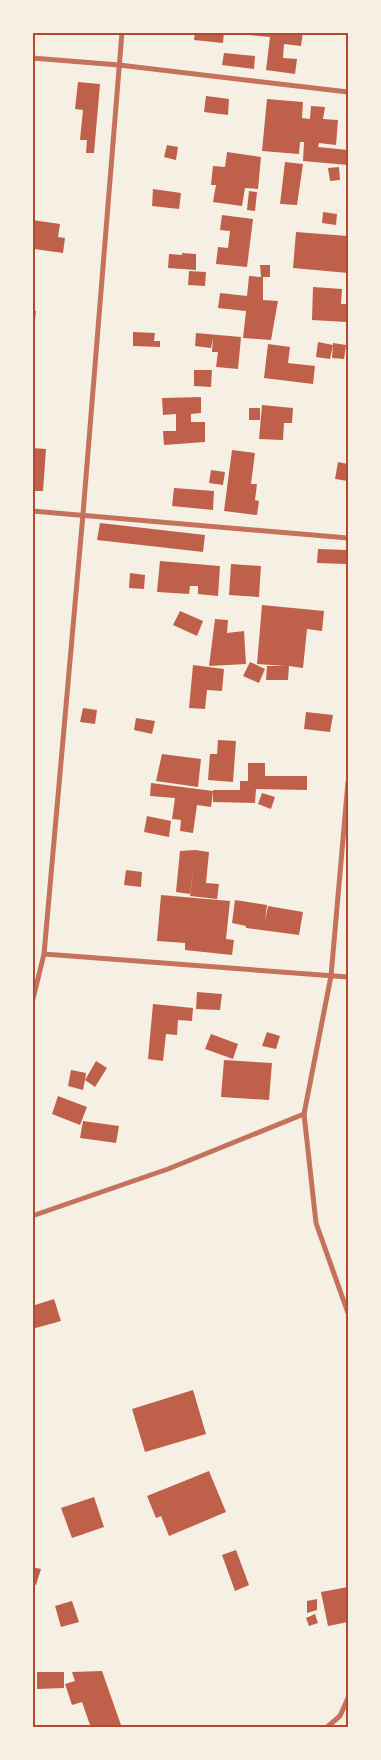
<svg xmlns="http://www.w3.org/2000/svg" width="381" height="1760" viewBox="0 0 381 1760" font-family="'Alegreya Sans',sans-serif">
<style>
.building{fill:#bf614a}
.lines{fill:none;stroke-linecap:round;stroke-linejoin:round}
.minor{stroke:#c5725c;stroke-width:5}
.neatline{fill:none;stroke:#b5482f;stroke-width:2}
</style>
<rect width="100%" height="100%" fill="#f6efe4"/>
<g class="building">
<path d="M195,32H224L223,43L194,40Z"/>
<path d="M249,32H303L301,46L284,44L283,58L297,59L295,74L266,70L270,37L249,35Z"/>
<path d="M224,53L255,56L254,69L222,65Z"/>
<path d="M78,82L100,84L94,153H86L87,140H80L83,110L75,109Z"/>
<path d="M206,96L229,99L228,115L204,112Z"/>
<path d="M267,99L303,102L302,118L310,119L311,106L325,107L323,119L338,120L336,145L319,143L318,147L348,150V165L303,161L304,142H300L299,154L262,151Z"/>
<path d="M167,145L178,147L176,160L164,157Z"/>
<path d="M227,152L261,157L258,189L245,188L242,206L213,202L216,185H211L213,166L225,167Z"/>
<path d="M285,162L303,164L297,205L280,204Z"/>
<path d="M339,167L340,180L330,181L328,168Z"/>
<path d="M153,189L181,193L179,209L152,206Z"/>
<path d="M249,191L257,192L255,211L247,210Z"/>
<path d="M323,212L337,214L336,225L322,223Z"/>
<path d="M222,215L253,219L247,267L216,264L218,247L228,248L230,231L220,230Z"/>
<path d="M32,220L60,224L58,237L65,238L63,253L34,249L32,255Z"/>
<path d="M296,232L348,236V273L293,268Z"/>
<path d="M182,253L196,254V270L168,268L169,254L182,255Z"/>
<path d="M260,265H270V277H263V300L278,301L271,340L243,338L246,311L218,308L220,293L247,296L249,276L261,277Z"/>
<path d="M189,271L206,272L205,286L188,285Z"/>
<path d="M313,287L342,289L341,304H347L346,322L312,320Z"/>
<path d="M32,310L36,311L34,329H32Z"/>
<path d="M133,332L155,333L154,341H160V347L133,346Z"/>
<path d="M196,333L241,337L238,369L216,367L218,352H212L213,338L211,348L195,346Z"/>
<path d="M318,342L333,345L330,359L316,357Z"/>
<path d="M333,343L346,345L344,359L332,358Z"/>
<path d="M268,344L290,347L288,363L315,366L313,384L264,378Z"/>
<path d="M194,370H212L211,387L194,386Z"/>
<path d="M201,397V413L191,414V422H205V442L164,445L163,431H176V414L163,415L162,398Z"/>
<path d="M262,405L293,408L292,423H284L283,440L259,439Z"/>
<rect x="249" y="408" width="11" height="12"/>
<path d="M32,448L46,449L43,491H32Z"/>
<path d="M232,450L255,453L251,484H257L255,500L259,501L257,515L224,511Z"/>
<path d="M338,462L348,464V481L335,479Z"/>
<path d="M211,470L225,472L223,485L209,483Z"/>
<path d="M174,488L214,491L213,510L172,506Z"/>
<path d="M100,523L205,535L203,552L97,540Z"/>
<path d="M318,549L346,550V564L317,563Z"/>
<path d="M160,561L220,566L218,596L198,594V586H190L189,594L157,592Z"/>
<path d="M231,564L261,566L259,597L229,595Z"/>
<path d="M130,573L145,575L144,589L129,588Z"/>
<path d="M262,605L324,611L322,631L307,629L303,668L289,666L288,680H266L267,666H285L257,664Z"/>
<path d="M180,611L203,621L197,636L173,625Z"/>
<path d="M215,619L228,620L227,633L244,631L246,664L209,666Z"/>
<path d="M250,662L265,669L259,683L243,676Z"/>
<path d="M193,665L224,669L222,691L207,690L205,709L189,708Z"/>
<path d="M83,708L97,710L95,724L80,722Z"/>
<path d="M306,712L333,715L330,732L304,729Z"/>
<path d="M136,718L155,721L152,734L134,730Z"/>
<path d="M218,740L236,741L233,782L208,780L210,754H217Z"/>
<path d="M162,754L201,759L198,787L156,781Z"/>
<path d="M248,763H265V776H307V790L256,789L255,803L213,802V790H240V781H248Z"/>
<path d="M151,783L213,791L211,807L197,805L193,833L180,831L181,820L172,819L175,798L150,796Z"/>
<path d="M262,793L275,797L271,809L258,804Z"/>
<path d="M147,816L171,821L169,837L144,832Z"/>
<path d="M195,850L209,852L206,883L219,884L217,899L190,896L194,865L190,894L176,892L180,851Z"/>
<path d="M126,870L142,872L141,887L124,885Z"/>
<path d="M161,895L230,901L226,939L234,940L232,955L185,950V943L157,941Z"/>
<path d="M235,900L267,905L265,921L268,906L303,912L299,935L246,928V926L232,923Z"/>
<path d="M197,992L222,994L220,1010L196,1009Z"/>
<path d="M153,1004L193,1008L192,1021L178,1020L177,1035L166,1034L163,1061L148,1059Z"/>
<path d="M267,1032L280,1036L276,1049L262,1046Z"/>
<path d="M211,1034L238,1044L233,1059L205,1049Z"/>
<path d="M224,1060L272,1063L269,1100L221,1097Z"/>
<path d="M96,1061L107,1068L95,1087L85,1080L83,1090L68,1086L71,1070L86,1073L85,1080Z"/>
<path d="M58,1096L87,1107L80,1125L52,1114Z"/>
<path d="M83,1121L119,1126L116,1143L80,1138Z"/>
<path d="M54,1299L61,1321L32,1329V1306Z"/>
<path d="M193,1390L206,1434L145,1452L132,1409Z"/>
<path d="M209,1471L226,1512L169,1536L161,1516L156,1518L147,1496Z"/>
<path d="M94,1497L104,1527L72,1538L61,1508Z"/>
<path d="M236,1550L249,1585L235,1591L222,1555Z"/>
<path d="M32,1567L41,1569L36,1585L32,1584Z"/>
<path d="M348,1587V1622L328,1626L321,1592Z"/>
<path d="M317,1599V1610L307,1613V1601Z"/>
<path d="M72,1601L79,1622L61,1627L55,1606Z"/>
<path d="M315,1614L318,1623L309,1626L306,1618Z"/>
<path d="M102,1671L122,1728H91L82,1702L72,1705L65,1684L75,1681L72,1672Z"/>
<path d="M37,1672H64V1688L37,1689Z"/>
</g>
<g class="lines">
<g class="minor">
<path d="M32,58L119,65L348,92"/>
<path d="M32,511L348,538"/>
<path d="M348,782L331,976L304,1114L316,1223L348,1313"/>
<path d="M44,954L348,977"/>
<path d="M32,1003L44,954L83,514L122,32"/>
<path d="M32,1216L168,1169L304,1114"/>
<path d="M326,1728L340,1716L348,1698"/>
</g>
</g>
<rect width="381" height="1760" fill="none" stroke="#f6efe4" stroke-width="68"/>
<rect x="34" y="34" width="313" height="1692" class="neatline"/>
</svg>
